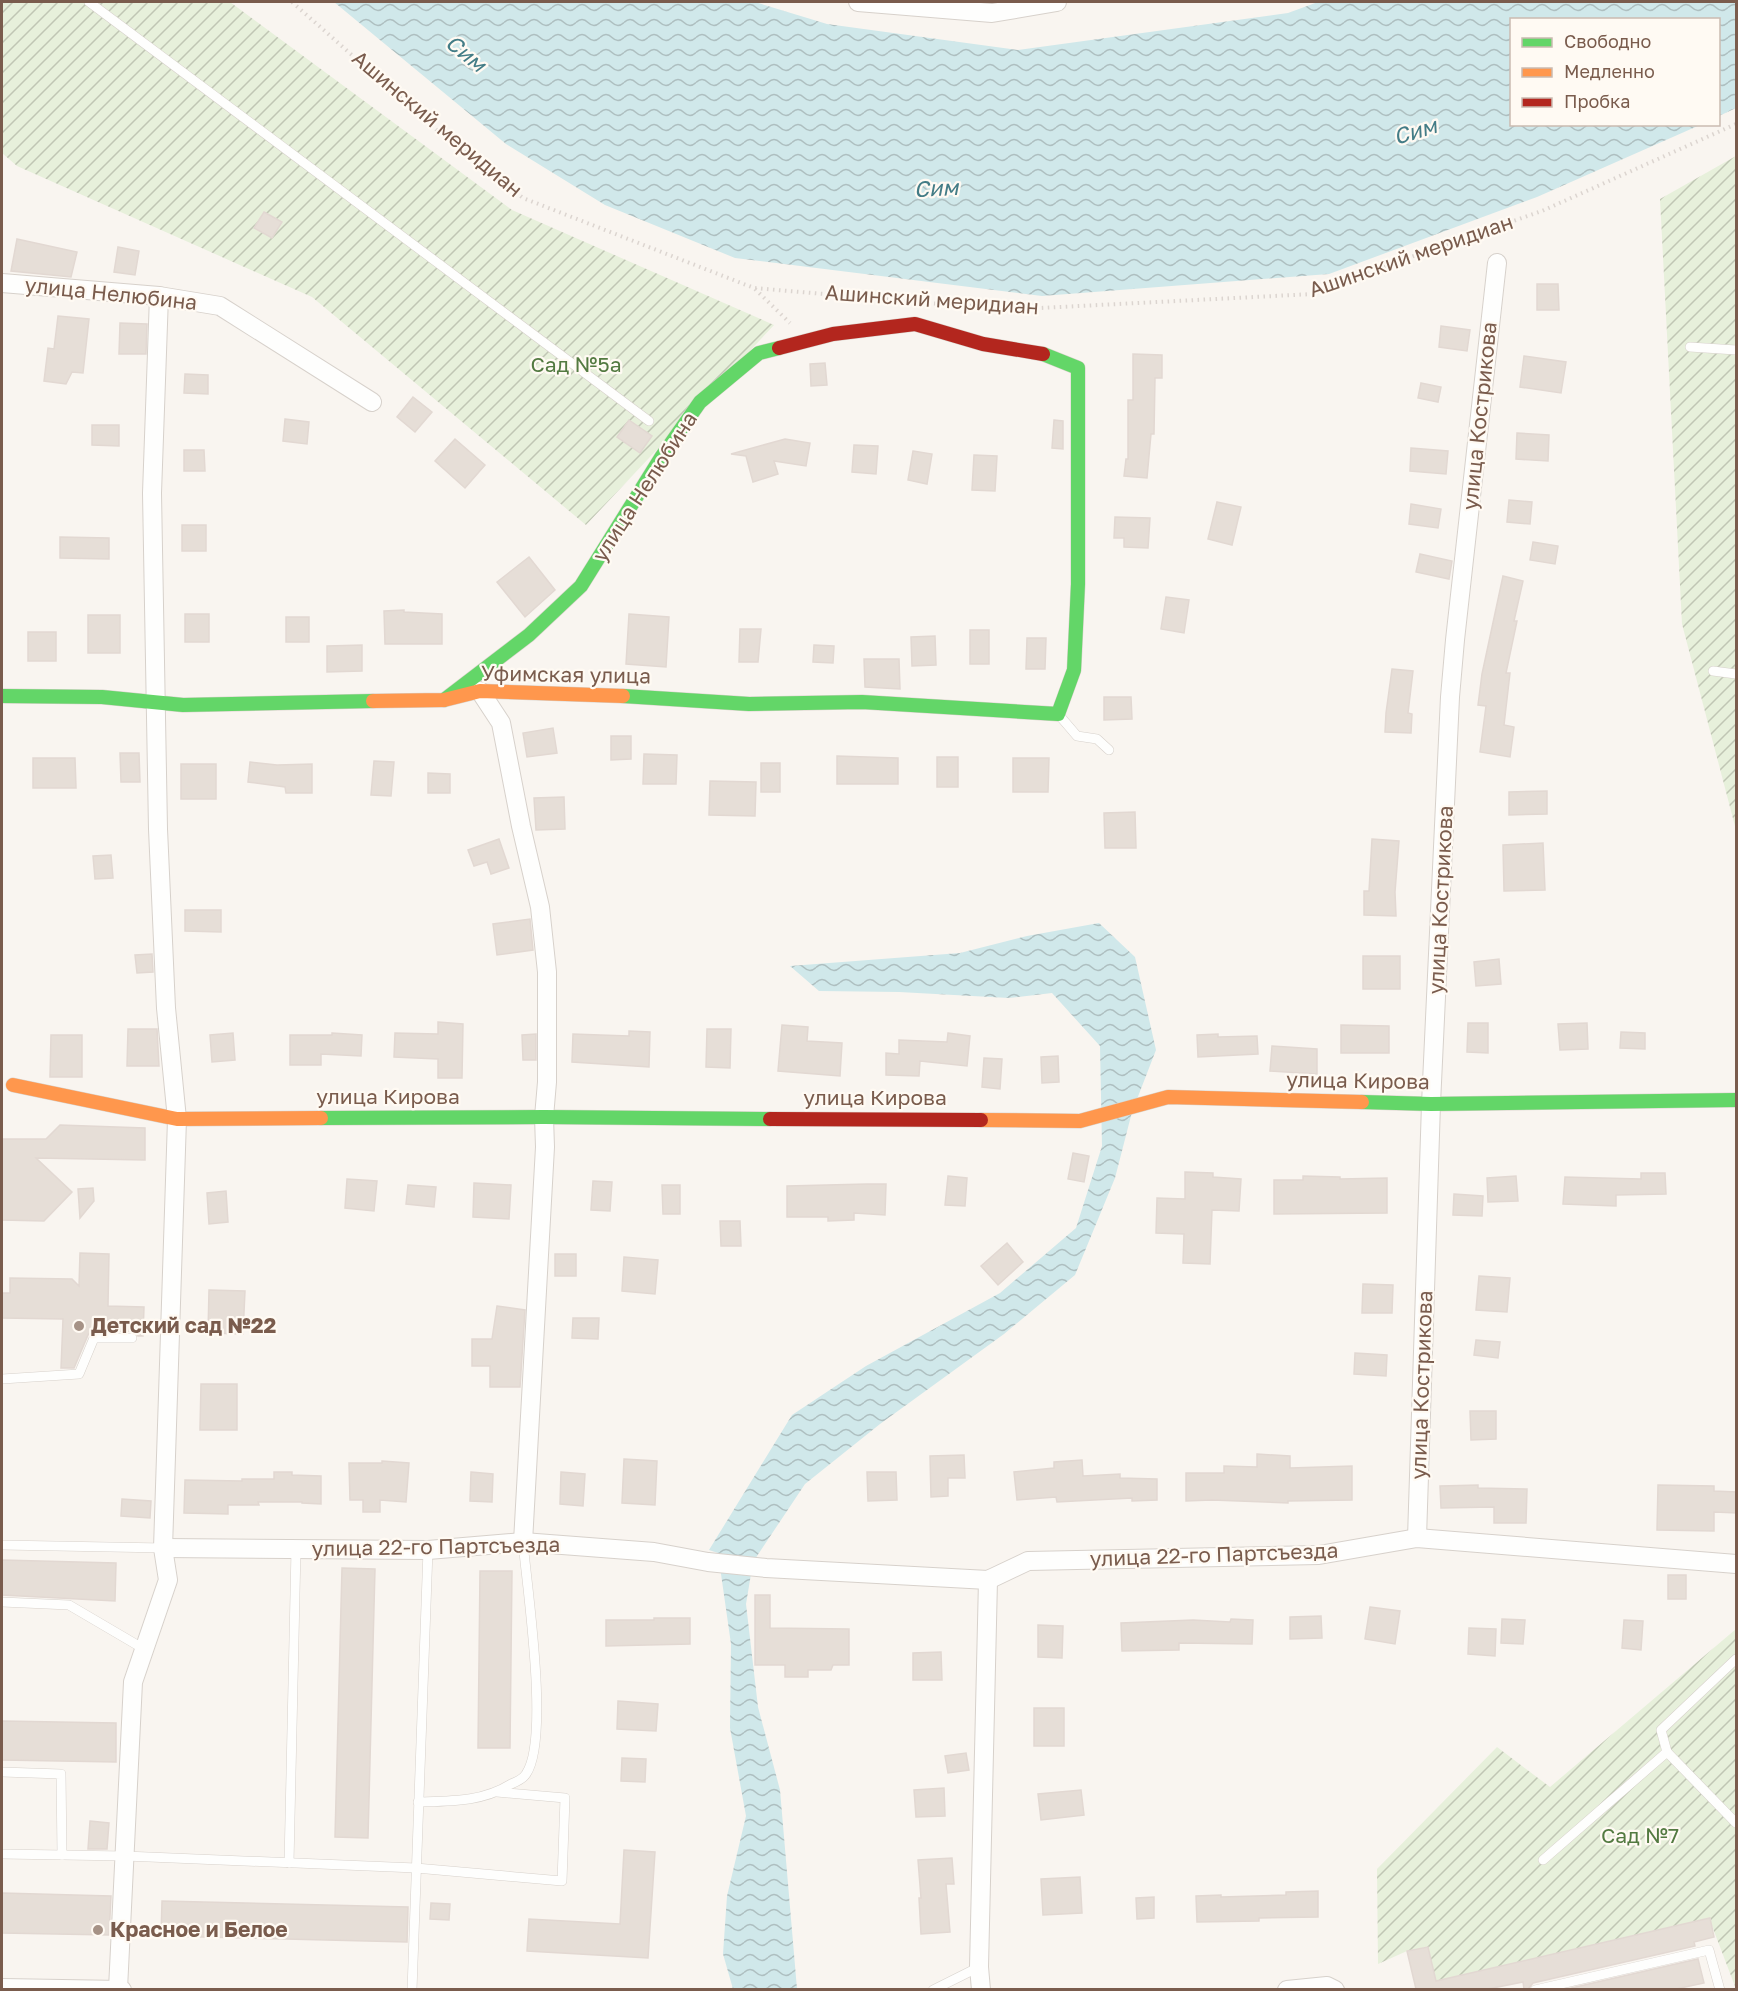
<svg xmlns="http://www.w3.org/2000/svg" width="1738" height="1991" viewBox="0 0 1738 1991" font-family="'Golos Text',sans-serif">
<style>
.garden{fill:url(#garden-furrows)}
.water{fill:url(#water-waves)}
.building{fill:#e6ded7;stroke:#e2d8d2;stroke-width:1.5}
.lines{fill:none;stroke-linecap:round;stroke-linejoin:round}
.lane-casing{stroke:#d7d1cb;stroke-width:10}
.street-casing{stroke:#d7d1cb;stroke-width:20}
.fast-casing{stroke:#d9d2cb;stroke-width:15}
.slow-casing{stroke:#d9d2cb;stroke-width:15}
.jam-casing{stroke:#d9d2cb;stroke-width:15}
.path{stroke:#dcd5d0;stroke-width:4;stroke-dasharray:1.5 4.5;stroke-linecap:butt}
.lane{stroke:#fefefd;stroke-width:9}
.street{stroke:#fefefd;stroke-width:18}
.fast{stroke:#63d668;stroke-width:14}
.slow{stroke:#ff974d;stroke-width:14}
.jam{stroke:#b3261e;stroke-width:14}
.poi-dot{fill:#a69286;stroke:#fffaf3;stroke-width:2}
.labels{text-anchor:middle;stroke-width:4.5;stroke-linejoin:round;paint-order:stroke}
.street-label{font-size:21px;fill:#7a5c4d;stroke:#fffaf3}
.park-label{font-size:21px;fill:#537a41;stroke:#fffaf3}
.poi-label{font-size:21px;font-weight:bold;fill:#7a5c4d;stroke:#fffaf3;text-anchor:start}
.water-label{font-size:22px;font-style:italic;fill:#437c86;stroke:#fffaf3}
</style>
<defs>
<pattern id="garden-furrows" width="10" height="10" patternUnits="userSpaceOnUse" patternTransform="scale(1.5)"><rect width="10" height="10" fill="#e7f0db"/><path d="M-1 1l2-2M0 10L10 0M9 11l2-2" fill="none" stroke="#c0c6b4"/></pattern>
<pattern id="water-waves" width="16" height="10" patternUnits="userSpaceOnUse" patternTransform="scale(1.5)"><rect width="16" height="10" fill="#d0e8ea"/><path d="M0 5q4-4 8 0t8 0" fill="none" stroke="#aebfc0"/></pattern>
</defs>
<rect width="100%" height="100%" fill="#f9f5f0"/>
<g class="garden">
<path d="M2,2H230L512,210L774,325L586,525L312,297L17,166L2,153Z"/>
<path d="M1736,156V830L1682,624L1660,199Z"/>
<path d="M1736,1629V1989L1709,1918L1436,1981L1428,1947L1407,1951L1378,1964L1377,1869L1497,1747L1550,1787Z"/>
</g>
<g class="water">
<path d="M334,2H755L827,24L1018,50L1288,13L1318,2H1736V108L1719,116L1718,20H1512V124L1700,125L1537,197L1329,274L1042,296L735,258L605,205L506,144Z"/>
<path d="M1099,923L1135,957L1156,1050L1132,1112L1115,1178L1075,1275L1004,1334L880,1424L805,1484L753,1562L746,1604L758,1707L780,1790L797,1989H733L723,1954L727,1896L746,1816L730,1728L731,1644L718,1553L709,1550L792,1415L866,1366L1000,1293L1076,1228L1102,1146L1100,1046L1052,993L1009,998L899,992L819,991L790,966L960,953L1027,936Z"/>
</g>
<g class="building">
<path d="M264,212L282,222L272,238L254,228Z"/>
<path d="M17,239L77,252L71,277L11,271Z"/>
<path d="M118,247L139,251L135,275L114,272Z"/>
<path d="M1537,284H1558L1559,310H1537Z"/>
<path d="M58,316L89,319L83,373L72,372L66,384L44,381L48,348L54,349Z"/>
<path d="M120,323L147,324L146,354H119Z"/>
<path d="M1441,326L1470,330L1467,351L1439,347Z"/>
<path d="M1133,354L1162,355V378H1155L1154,434H1151L1147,478L1124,476L1126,459H1128V400H1133Z"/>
<path d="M1524,356L1566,362L1561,393L1520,387Z"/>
<path d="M825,363L827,385L811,386L810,364Z"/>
<path d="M185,374L208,375V394L184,393Z"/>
<path d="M1421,383L1441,387L1438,402L1418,398Z"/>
<path d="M413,397L432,412L415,432L397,417Z"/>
<path d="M285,419L309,422L307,444L283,441Z"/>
<path d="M629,420L652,436L640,453L617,437Z"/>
<path d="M1054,420L1063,421V449L1052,448Z"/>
<path d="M92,425H119V446L92,445Z"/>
<path d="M1517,433L1549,435L1548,461L1516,459Z"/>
<path d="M455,439L485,465L465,488L435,461Z"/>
<path d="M785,439L810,443L806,466L774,461L778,474L753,482L746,456L731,454Z"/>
<path d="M854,445L878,446L876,474L852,472Z"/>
<path d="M1411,448L1448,451L1446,474L1410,471Z"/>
<path d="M184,450H204L205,471H184Z"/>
<path d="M913,451L932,454L927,484L908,480Z"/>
<path d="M974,455L997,456L995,491L972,490Z"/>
<path d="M1509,500L1532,502L1530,524L1507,522Z"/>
<path d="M1217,502L1241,507L1232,545L1208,539Z"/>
<path d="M1411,504L1441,509L1438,528L1409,524Z"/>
<path d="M1115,517L1150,518L1148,548L1124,547V538H1114Z"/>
<rect x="182" y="525" width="24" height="26"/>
<path d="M60,537L109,538V559L60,558Z"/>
<path d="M1533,542L1558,546L1555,564L1530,560Z"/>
<path d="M1420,554L1452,561L1449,579L1416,572Z"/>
<path d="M529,557L555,590L525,617L497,582Z"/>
<path d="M1503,576L1523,581L1514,621H1517L1506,673H1510L1504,725L1514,727L1510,757L1480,752L1486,706L1478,705L1482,674Z"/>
<path d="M1166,597L1189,600L1184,633L1161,629Z"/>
<path d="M404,610V612L442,614V644H385L384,611Z"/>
<rect x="185" y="614" width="24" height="28"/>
<path d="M629,614L669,617L666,667L626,664Z"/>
<rect x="88" y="615" width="32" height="38"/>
<rect x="286" y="617" width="23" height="25"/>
<path d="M740,629H761L758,662H739Z"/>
<rect x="970" y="630" width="19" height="34"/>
<rect x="28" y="632" width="28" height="29"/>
<path d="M935,636L936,665L912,666L911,637Z"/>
<path d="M1027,638H1046L1045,669H1026Z"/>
<path d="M362,645V671L327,672V646Z"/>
<path d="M814,645L834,646L833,663L813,662Z"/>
<path d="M864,659H899L900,689L865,687Z"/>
<path d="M1392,669L1413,671L1408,713L1412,714L1411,733L1385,732L1386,713Z"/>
<path d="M1104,697H1131L1132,719L1104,720Z"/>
<path d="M553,728L557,753L527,757L523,733Z"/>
<path d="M611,736H631V759L611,760Z"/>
<path d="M120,753H139L140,782H121Z"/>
<path d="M644,754L677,755L676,784H643Z"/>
<path d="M837,756L898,758V784H837Z"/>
<rect x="937" y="757" width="21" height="30"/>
<path d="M33,758H75L76,788H33Z"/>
<path d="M1013,758H1049L1048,792H1013Z"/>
<path d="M374,761L394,762L391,796L371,795Z"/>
<path d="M250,762L277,765L312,764V793H286L285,787L248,782Z"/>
<rect x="761" y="763" width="19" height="29"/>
<rect x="181" y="764" width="35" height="35"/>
<path d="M428,773L450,774V793H428Z"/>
<path d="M710,781L756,782L755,816L709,815Z"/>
<path d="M1547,791V814L1509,815V792Z"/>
<path d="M564,797L565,829L536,830L534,798Z"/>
<path d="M1135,812L1136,848H1105L1104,813Z"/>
<path d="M499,839L509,868L491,874L487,862L474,866L468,850Z"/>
<path d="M1372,839L1399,841L1395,892L1396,916L1364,915V891H1369Z"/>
<path d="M1543,843L1545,890L1504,891L1503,845Z"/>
<path d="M111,855L113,878L95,879L93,856Z"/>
<path d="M185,910H221V932L185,931Z"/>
<path d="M530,919L533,950L497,955L493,924Z"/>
<path d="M152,954L153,972L137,973L135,955Z"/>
<rect x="1363" y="956" width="37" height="33"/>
<path d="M1499,959L1501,984L1476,986L1474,962Z"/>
<path d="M438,1022L463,1024L462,1078H438V1059L394,1057L395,1033L438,1034Z"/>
<path d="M1468,1023H1488V1053L1467,1052Z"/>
<path d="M1587,1023L1588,1049L1560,1050L1558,1024Z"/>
<path d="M782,1025L808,1027L807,1041L842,1043L840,1076L778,1071Z"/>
<path d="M1341,1025L1389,1026V1053H1341Z"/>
<path d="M128,1029H157L159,1066H127Z"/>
<path d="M707,1029H731L730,1068L706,1067Z"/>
<path d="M629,1031L650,1032L649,1067L572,1062L573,1034L629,1036Z"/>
<path d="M1621,1032L1645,1033V1049L1620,1048Z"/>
<path d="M233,1033L235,1060L212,1062L210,1035Z"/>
<path d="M332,1033L362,1035L361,1056L321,1054V1065H290V1035H332Z"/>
<path d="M948,1033L970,1036L967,1066L920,1061L919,1076L886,1075V1053L899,1054V1040L947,1042Z"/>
<path d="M536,1034V1060H523L522,1035Z"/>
<path d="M1218,1034V1037L1257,1036L1258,1054L1198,1057L1197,1035Z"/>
<path d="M51,1035H82V1077H50Z"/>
<path d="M1272,1046L1317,1049V1074L1270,1071Z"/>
<path d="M1058,1056L1059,1082L1042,1083L1041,1057Z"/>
<path d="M984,1058L1002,1059L1000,1089L982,1087Z"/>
<path d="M60,1125L145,1128V1160L36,1158L72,1192L44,1221L2,1220V1139H46Z"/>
<path d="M1073,1153L1089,1156L1084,1182L1068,1179Z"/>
<path d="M1185,1172L1213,1173V1177L1241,1179L1239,1211L1212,1210L1210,1264L1183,1263L1184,1234L1156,1233L1157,1198L1185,1199Z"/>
<path d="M1641,1173H1665L1666,1194L1616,1195V1206L1563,1204L1565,1177L1641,1179Z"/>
<path d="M948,1176L967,1178L965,1206L945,1205Z"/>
<path d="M1303,1176L1340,1177V1179L1387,1178V1213L1274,1214V1180H1303Z"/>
<path d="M1516,1176L1518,1201L1488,1202L1487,1178Z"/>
<path d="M347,1179L377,1181L374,1211L345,1208Z"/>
<path d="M593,1181L612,1182L610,1211L591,1210Z"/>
<path d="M474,1183L511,1185L509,1219L473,1217Z"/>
<path d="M867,1184H886L885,1215L854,1213V1220L828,1221V1217H787V1186Z"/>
<path d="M408,1185L436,1187L434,1207L406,1204Z"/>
<path d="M662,1185H680V1214H663Z"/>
<path d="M93,1188L94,1201L80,1218L78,1189Z"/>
<path d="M226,1191L228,1222L209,1224L207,1193Z"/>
<path d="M1454,1194L1483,1196L1482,1216L1453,1215Z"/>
<path d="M720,1221H740L741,1246H721Z"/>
<path d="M1007,1243L1023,1262L998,1285L981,1266Z"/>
<path d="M80,1253L109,1254L108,1306L144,1307L143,1336H138L132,1331L91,1332L88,1335L74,1368H61L63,1319L2,1318V1293H10V1278L72,1279L79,1286Z"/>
<rect x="555" y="1254" width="21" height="22"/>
<path d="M624,1257L658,1260L655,1294L622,1291Z"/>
<path d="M1479,1276L1510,1278L1507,1312L1476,1310Z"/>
<path d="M1363,1284L1393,1285L1392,1313H1362Z"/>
<path d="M209,1290L245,1291L243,1334L208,1333Z"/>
<path d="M497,1306L525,1310L520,1387H490V1366H472V1339H492Z"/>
<path d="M573,1318H599L598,1339L572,1338Z"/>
<path d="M1476,1340L1500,1342L1498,1358L1474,1355Z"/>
<path d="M1355,1353L1387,1355L1386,1376L1354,1374Z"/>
<path d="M201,1384H237V1430H200Z"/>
<path d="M1470,1411H1496V1439L1471,1440Z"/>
<path d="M1257,1454L1290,1456V1468L1352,1466V1500L1288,1501V1503L1212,1500L1186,1501V1473H1224V1466L1257,1467Z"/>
<path d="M964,1455L965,1478H948V1496L931,1497L930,1456Z"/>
<path d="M624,1459L657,1461L655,1505L622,1503Z"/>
<path d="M1082,1460L1083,1476L1120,1474V1478L1157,1479V1500L1132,1501V1498L1057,1502L1056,1497L1017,1500L1014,1472L1054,1468V1462Z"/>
<path d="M382,1461L409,1463L406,1502L380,1500V1512H363V1500H350L349,1463H382Z"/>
<path d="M274,1472H292V1475L321,1476V1504L302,1503V1502H258L259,1505H228V1514L184,1513L185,1480L242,1481V1479H274Z"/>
<path d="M471,1472L493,1474L492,1502L470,1501Z"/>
<path d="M561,1472L585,1474L583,1506L560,1504Z"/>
<path d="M867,1472H896L897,1500L868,1501Z"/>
<path d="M1478,1485V1488L1527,1489L1526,1523H1494V1507L1441,1508L1440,1486Z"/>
<path d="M1658,1485L1714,1486V1491L1737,1492V1513L1714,1512V1531L1657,1530Z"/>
<path d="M122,1499L151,1501L150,1518L121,1516Z"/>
<path d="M2,1560L116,1563L115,1601L2,1595Z"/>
<path d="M342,1568L375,1569L368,1838L335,1837Z"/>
<path d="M480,1571H512L510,1748H478Z"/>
<rect x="1668" y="1575" width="18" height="24"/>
<path d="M755,1595H770V1628L849,1629V1665H833L831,1670H808V1677H785V1665H755Z"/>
<path d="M1370,1607L1400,1611L1395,1644L1365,1639Z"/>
<path d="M1321,1616L1322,1638L1290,1639V1617Z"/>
<path d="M654,1618H690V1644L606,1646V1620H654Z"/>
<path d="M1231,1619L1253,1620L1252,1644L1179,1643V1650L1122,1651L1121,1623L1193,1620L1230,1622Z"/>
<path d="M1502,1619L1525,1620L1523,1644L1501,1643Z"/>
<path d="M1624,1620L1643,1621L1641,1650L1622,1648Z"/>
<path d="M1038,1625L1063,1626L1062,1658L1038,1657Z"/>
<path d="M1469,1628L1496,1629L1495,1656L1468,1654Z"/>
<path d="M941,1652L942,1680H913V1653Z"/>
<path d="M618,1701L658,1704L656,1731L617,1729Z"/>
<rect x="1034" y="1708" width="30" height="38"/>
<path d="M2,1721L116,1723V1762L2,1760Z"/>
<path d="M966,1753L969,1770L948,1773L945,1756Z"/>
<path d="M622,1758L646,1759L645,1782L621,1781Z"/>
<path d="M944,1788L945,1816L916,1817L914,1790Z"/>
<path d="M1081,1790L1084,1815L1041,1820L1038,1794Z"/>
<path d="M90,1821L109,1823L107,1849H88Z"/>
<path d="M624,1850L655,1852L648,1958L527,1951L529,1919L620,1924Z"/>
<path d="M952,1858L954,1884H946L950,1932L921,1934L919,1898H921L918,1860Z"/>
<path d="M1080,1877L1082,1913L1043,1915L1041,1879Z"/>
<path d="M1318,1891V1917L1259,1918V1921L1197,1922L1196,1896L1221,1895V1897L1286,1895V1892Z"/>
<path d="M2,1893L111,1896L109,1935L2,1933Z"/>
<path d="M1154,1897V1918L1137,1919L1136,1898Z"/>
<path d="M162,1901L408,1907L407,1942L161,1936Z"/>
<path d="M431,1903L450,1904L449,1920L430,1919Z"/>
<path d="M1710,1918L1714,1937L1694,1942L1695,1946L1533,1983L1528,1989H1524L1523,1982L1488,1989H1416L1407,1951L1428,1947L1436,1981Z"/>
<path d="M1698,1959L1704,1983L1676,1989H1567Z"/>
</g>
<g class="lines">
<g class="lane-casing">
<g id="lane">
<path d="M89,2L649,421"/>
<path d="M1690,347L1736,350"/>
<path d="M1713,671L1736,674"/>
<path d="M1059,715L1077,736L1097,739L1109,750"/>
<path d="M2,1379L79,1374L94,1338H132"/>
<path d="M2,1545L164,1548"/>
<path d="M2,1602L69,1605L144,1649"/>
<path d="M1667,1752L1736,1823"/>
<path d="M2,1772L61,1774L62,1855"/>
<path d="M418,1802C451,1801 482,1802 511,1784C516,1782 523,1779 526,1774C550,1740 527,1588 523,1542"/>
<path d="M2,1854L125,1856L416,1868L562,1881L565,1798L497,1792"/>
<path d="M1543,1860L1667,1752L1661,1730L1736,1659"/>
<path d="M289,1863L296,1549"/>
<path d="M412,1990L428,1550"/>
<path d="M933,1990L979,1967"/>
<path d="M1535,1990L1709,1950L1720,1990"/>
</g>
</g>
<g class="street-casing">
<g id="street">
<path d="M858,2L992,13L1057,2"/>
<path d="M2,283L159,296L220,306L372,402"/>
<path d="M480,691L501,723L521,826L540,907L547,972V1082L544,1117L545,1147L523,1542"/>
<path d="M1417,1538L1431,1104L1450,697L1455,640L1497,263"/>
<path d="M163,1548L428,1550L523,1542L654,1552L708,1562L766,1568L988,1580L1028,1561L1319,1555L1417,1538L1736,1564"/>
<path d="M2,1988L122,1990"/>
<path d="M118,1989L133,1682L168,1580L163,1548L177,1119L166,1008L158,829L152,493L159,296"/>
<path d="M981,1990L979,1967L988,1580"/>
<path d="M1287,1990L1327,1986L1335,1990"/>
</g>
</g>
<g class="fast-casing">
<g id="fast">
<path d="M2,696L102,697L183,705L373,701"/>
<path d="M623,696L749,704L862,702L1058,714L1074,670L1078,584V368L1043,354"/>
<path d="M444,700L529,635L581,586L662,456L700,402L759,353L779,348"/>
<path d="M1362,1102L1431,1104L1736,1100"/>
<path d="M321,1118L544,1117L770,1119"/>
</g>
</g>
<g class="slow-casing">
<g id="slow">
<path d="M373,701L444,700L480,691L623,696"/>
<path d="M13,1085L177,1119L321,1118"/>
<path d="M981,1120L1080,1121L1168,1097L1362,1102"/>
</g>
</g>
<g class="jam-casing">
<g id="jam">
<path d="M779,348L833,334L915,324L983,344L1043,354"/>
<path d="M770,1119L981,1120"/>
</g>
</g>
<g class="path">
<path d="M292,2L439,132L523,198L754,288L906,301"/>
<path d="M755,289L790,323"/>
<path d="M928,303L1021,309L1313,294L1416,255L1542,211L1736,124"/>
</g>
<use href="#lane" class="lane"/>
<use href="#street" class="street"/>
<use href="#fast" class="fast"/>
<use href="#slow" class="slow"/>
<use href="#jam" class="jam"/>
</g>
<g class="poi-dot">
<circle cx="79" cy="1326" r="6"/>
<circle cx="98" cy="1930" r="6"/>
</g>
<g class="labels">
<g class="street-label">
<text transform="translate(437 124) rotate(40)" y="7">Ашинский меридиан</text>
<text transform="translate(1411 256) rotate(-19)" y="7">Ашинский меридиан</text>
<text transform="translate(111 294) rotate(6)" y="7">улица Нелюбина</text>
<text transform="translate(932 300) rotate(4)" y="7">Ашинский меридиан</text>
<text transform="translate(1480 416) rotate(-84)" y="7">улица Кострикова</text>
<text transform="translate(645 487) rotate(-57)" y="7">улица Нелюбина</text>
<text transform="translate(566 675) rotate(1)" y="7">Уфимская улица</text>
<text transform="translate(1441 900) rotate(-87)" y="7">улица Кострикова</text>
<text transform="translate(1358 1081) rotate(1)" y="7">улица Кирова</text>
<text x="388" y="1104">улица Кирова</text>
<text x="875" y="1105">улица Кирова</text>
<text transform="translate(1422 1385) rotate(-88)" y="7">улица Кострикова</text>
<text transform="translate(436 1547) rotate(-1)" y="7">улица 22-го Партсъезда</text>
<text transform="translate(1214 1555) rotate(-2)" y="7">улица 22-го Партсъезда</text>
</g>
<g class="park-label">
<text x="576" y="372">Сад №5а</text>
<text x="1640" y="1843">Сад №7</text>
</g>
<g class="poi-label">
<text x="91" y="1333">Детский сад №22</text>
<text x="110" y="1937">Красное и Белое</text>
</g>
<g class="water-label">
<text transform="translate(466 53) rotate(39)" y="8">Сим</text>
<text transform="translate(1415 131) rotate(-17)" y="8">Сим</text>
<text transform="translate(936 188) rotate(-3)" y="8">Сим</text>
</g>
</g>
<rect width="1738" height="1991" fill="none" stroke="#7a5c4d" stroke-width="6"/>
<rect x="1510" y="18" width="210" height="108" fill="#fffaf3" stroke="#cabbb1" stroke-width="1.5"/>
<rect x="1522" y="38" width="30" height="9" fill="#63d668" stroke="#cabbb1" stroke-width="1.5"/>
<text x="1564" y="48" font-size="18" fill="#7a5c4d">Свободно</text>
<rect x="1522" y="68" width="30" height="9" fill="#ff974d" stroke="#cabbb1" stroke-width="1.5"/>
<text x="1564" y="78" font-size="18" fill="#7a5c4d">Медленно</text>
<rect x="1522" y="98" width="30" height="9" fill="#b3261e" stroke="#cabbb1" stroke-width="1.5"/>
<text x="1564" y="108" font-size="18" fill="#7a5c4d">Пробка</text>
</svg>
